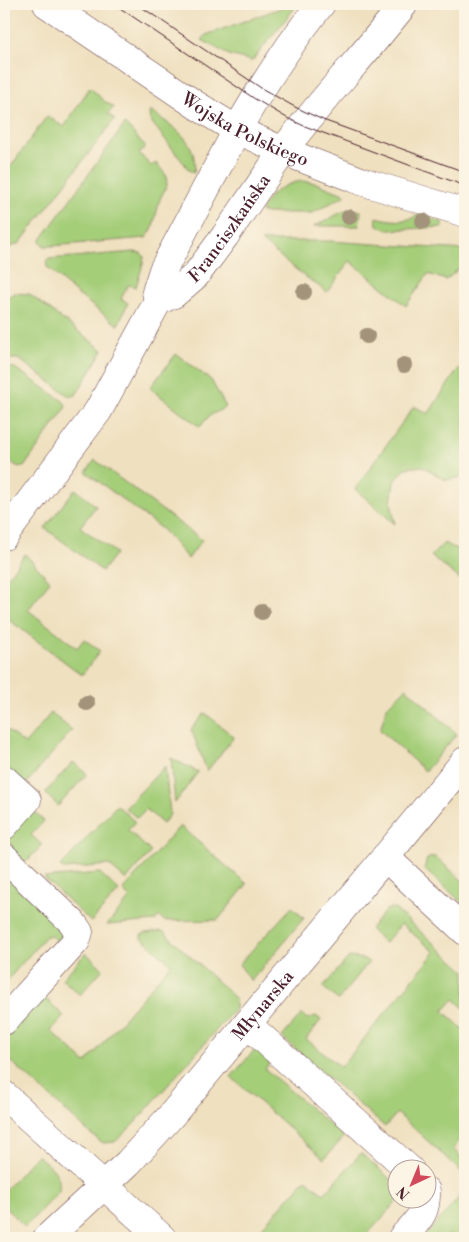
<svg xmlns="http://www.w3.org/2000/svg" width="469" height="1242" viewBox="0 0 469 1242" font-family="'Libre Bodoni',serif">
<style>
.green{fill:#a5ce79;stroke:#787652}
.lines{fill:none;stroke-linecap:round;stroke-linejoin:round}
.minor-casing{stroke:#633c41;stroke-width:29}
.major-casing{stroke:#633c41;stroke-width:29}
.minor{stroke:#fff;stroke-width:28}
.major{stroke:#fff;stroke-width:28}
.tram{stroke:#4a1f2b;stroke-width:1}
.tree{fill:#a3937a}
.labels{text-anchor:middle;stroke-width:4.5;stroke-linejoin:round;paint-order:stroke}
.street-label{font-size:18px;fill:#4a1f2b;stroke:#fcf5e5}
</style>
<rect width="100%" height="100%" fill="#fcf5e5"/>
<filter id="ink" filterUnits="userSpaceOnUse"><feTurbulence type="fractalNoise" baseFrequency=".02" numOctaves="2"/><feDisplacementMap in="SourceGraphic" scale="10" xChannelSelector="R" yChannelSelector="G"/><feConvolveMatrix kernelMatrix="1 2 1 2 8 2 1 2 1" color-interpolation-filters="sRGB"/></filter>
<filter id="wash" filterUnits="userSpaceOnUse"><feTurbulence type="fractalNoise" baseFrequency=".0096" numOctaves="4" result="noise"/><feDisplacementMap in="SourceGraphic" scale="20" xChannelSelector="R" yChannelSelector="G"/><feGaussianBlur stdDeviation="1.12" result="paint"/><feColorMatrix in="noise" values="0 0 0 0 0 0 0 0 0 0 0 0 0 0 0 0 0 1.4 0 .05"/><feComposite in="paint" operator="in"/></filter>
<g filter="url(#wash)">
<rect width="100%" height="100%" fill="#efe0bf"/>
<g class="green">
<path d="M289,5L294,9L252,61L229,55L202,40L206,35Z"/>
<path d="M90,87L104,101L114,107L108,114L115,119L20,243L10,247L4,248V176L47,116L64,127Z"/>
<path d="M150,111C174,127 199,141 194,173L189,170L150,120L149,114Z"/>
<path d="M125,124L146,147L139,153L151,166L156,163L166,175L167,185L160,199L152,230L146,238L51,246H44L40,241Z"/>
<path d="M302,181L316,183L346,195L312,213H266L261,211C269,193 283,184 302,181Z"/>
<path d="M352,209L361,211L359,226H314C327,222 339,211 352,209Z"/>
<path d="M419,215L442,222L444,227L388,230L377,225L376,217C393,221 403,223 419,215Z"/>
<path d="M261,241H329L465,250V263L446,280L428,274L406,306L350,261L327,292L303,275Z"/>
<path d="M134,252L141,253L144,256L143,264L136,287L128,285L121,299L128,303L118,325L77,294L47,267L46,262L49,259Z"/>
<path d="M15,293L29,294L103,350L76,395L73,396H69L19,359H5L4,299Z"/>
<path d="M176,354L211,380L226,407L209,416L200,427L150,388Z"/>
<path d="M5,367L15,368L63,401L66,405L65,409L24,467C17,468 13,463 7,459Z"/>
<path d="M459,368L465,374V477L445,480L422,466L406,468L394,482L391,502L395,524L355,489L414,406L428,414Z"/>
<path d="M95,460L202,540L188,559L163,530L86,472Z"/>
<path d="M75,489L96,506L80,527L116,553L102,571L45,528Z"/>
<path d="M444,543L465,553V583L431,556Z"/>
<path d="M25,554L50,581L28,610L77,648L84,639L100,651L82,675L4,616V582Z"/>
<path d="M406,688L457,734L425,771L380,730L387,707Z"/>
<path d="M51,713L72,730L25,785L4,766V728L25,744Z"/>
<path d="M205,713L234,737L207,771L191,729Z"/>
<path d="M171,758L198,772L175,803Z"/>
<path d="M73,762L87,774L58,806L45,793Z"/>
<path d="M165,766L170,814L163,824L146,809L137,818L125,808Z"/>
<path d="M117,805L135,822L128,830L151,852L126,880L109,865L64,869L60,867Z"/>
<path d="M30,809L44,821L31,835L42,845L26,862C22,859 18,855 14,851C2,835 20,820 30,809Z"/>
<path d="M180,826L247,884L218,920L164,921L159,916L155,921L107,925L130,898L123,890Z"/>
<path d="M432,857H436L465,883V905L424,869L427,859Z"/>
<path d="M100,873L119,891L91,922L44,878Z"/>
<path d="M12,879L60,925L63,934L60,943L51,936H46L4,984V882L6,880Z"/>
<path d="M292,907L304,918L251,981L239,964Z"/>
<path d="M391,908L395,909L465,971V1009L454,999L443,1011L463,1029L465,1027V1134L453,1149L465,1160V1175L397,1113L385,1127L282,1037L302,1014L307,1019L316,1016L321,1020L306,1039L341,1067L435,952L401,924L385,943L370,929L386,910Z"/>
<path d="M163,931L235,998V1009L132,1126L115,1142L103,1143L92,1135L4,1055V1038L42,995L64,1016L51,1031L86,1063L171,964L140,936L145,933Z"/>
<path d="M86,953L103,969L80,995L62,979Z"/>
<path d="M349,957L364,959L369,962L338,1000L323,987Z"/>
<path d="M257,1047L268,1056L269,1064L265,1069L344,1137L324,1159L231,1077Z"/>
<path d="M361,1153L396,1184V1200H398L364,1238H252L306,1179L324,1194Z"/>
<path d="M37,1155C49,1166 62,1172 59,1191L25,1227L4,1206V1191Z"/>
<path d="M465,1191V1238H454L449,1234L445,1238H425L424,1237Z"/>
</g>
</g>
<g filter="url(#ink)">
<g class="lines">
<g class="minor-casing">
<g id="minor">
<path id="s1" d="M158,301L174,294L196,275L225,236L283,151"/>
<path d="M4,536L98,411L158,301L156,292L163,270L237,130"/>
<path d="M4,779L27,800L4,826"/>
<path d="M4,857L72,922L79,932L76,941L4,1021"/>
<path d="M385,857L465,931"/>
<path d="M247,1024L410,1170"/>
<path d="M4,1095L162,1238"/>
<path id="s2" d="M47,1238L128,1163L170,1117L465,761"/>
<path d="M402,1238C417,1221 427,1215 426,1191"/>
</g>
</g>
<g class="major-casing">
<g id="major">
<path id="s3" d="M47,4L196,105L237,130L283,151L361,181L465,213"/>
<path d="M237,130C262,86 289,44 321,4"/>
<path d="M283,151C321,100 365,54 404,4"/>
</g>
</g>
<use href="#minor" class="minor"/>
<use href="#major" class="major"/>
<g class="tram">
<path d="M114,4L255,99L287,118L302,125L465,186"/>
<path d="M137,4L261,88L295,107L323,120L465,172"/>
</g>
</g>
<g class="tree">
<circle cx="349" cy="217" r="8"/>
<circle cx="423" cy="221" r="8"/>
<circle cx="304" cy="292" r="8"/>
<circle cx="367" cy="336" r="8"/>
<circle cx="404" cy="365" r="8"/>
<circle cx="262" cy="612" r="8"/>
<circle cx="87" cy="703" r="8"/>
</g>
</g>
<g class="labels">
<g class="street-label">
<text dy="6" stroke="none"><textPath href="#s3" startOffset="235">Wojska Polskiego</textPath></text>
<text dy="6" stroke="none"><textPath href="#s1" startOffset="104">Franciszkańska</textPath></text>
<text dy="6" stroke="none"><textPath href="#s2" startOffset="318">Młynarska</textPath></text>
</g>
</g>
<rect width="469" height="1242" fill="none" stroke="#fcf5e5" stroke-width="20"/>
<g transform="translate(412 1184) rotate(224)"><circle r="24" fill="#fcf5e5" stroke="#b59f9b"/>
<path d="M0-4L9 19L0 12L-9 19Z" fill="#d1495b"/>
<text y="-8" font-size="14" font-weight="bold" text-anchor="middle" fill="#4a1f2b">N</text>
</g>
</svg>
